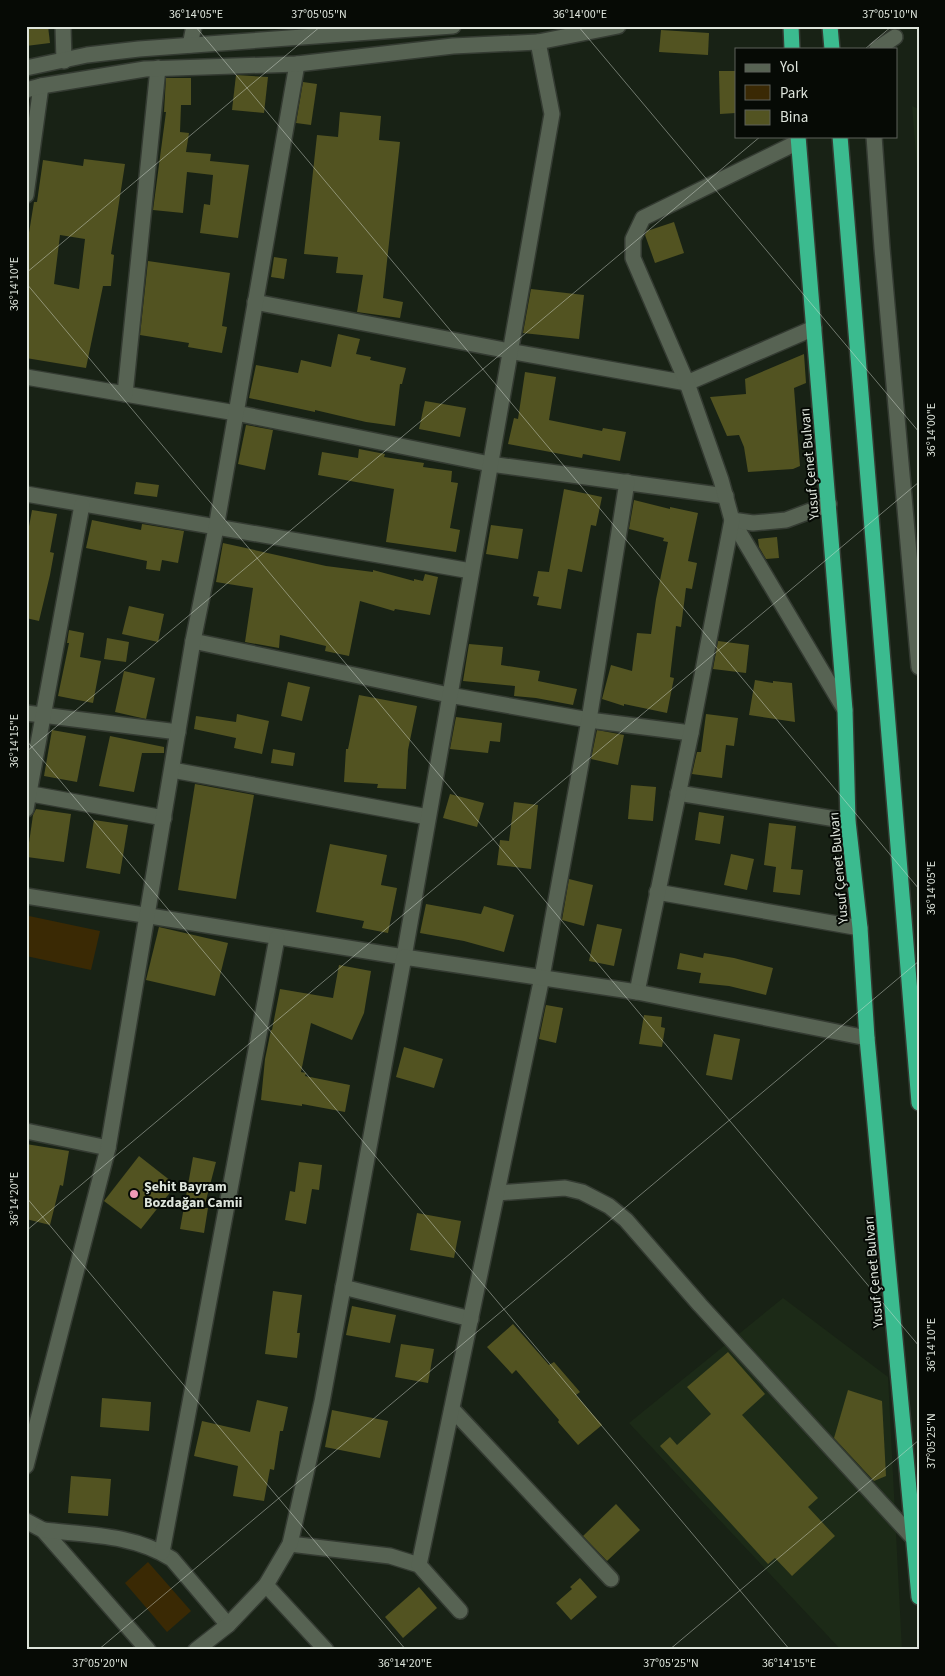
<svg xmlns="http://www.w3.org/2000/svg" width="945" height="1676" viewBox="0 0 945 1676" font-family="'Source Sans 3',sans-serif">
<style>
.built{fill:#1c2a17}
.green{fill:#3a2904}
.building{fill:#525321;fill-rule:evenodd}
.lines{fill:none;stroke-linecap:round;stroke-linejoin:round}
.street-casing{stroke:#343b32;stroke-width:18}
.secondary-casing{stroke:#343b32;stroke-width:18}
.highway-casing{stroke:#343b32;stroke-width:18}
.street{stroke:#576353;stroke-width:15}
.secondary{stroke:#576353;stroke-width:15}
.highway{stroke:#3bbb8f;stroke-width:15}
.ticks{fill:none;stroke:#dde4db;stroke-width:1;stroke-opacity:0.45}
.poi-dot{fill:#f09ab6;stroke:#060a05;stroke-width:2}
.labels{text-anchor:middle;stroke-width:4;stroke-linejoin:round;paint-order:stroke}
.street-label{font-size:14px;fill:#dde4db;stroke:#060a05}
.poi-label{font-size:14px;font-weight:bold;fill:#dde4db;stroke:#060a05;text-anchor:start}
.neatline{fill:none;stroke:#dde4db;stroke-width:2}
.ticks-label{font-size:12px;text-anchor:middle;fill:#dde4db}
</style>
<rect width="100%" height="100%" fill="#182215"/>
<g class="built">
<path d="M912,106L919,109V192Z"/>
<path d="M783,1298L888,1377L902,1650H841L629,1423Z"/>
</g>
<g class="green">
<path d="M29,916L100,931L91,970L26,956V930Z"/>
<path d="M148,1562L191,1611L167,1632L125,1583Z"/>
</g>
<g class="building">
<path d="M26,26H48L50,43L26,46Z"/>
<path d="M661,30L709,33L708,55L659,52Z"/>
<path d="M719,71H736V113L720,114Z"/>
<path d="M236,75L268,77L264,113L232,110Z"/>
<path d="M166,78H191V105H181L180,132L189,133L186,152L211,154L210,161L249,165L238,238L200,233L204,204L210,205L213,175L187,172L183,213L153,210L166,112H164Z"/>
<path d="M303,82L317,84L311,125L296,123Z"/>
<path d="M340,112L381,116L379,140L400,142L383,298L403,302L400,318L357,312L363,275L336,273L338,257L304,254L317,135L338,137Z"/>
<path d="M84,159L125,164L111,254L114,255L111,286H103L86,368L26,358V289L29,272L26,271V251L34,202H37L43,160L83,166ZM60,235L85,239L79,289L54,284Z"/>
<path d="M674,222L684,253L655,263L645,235L647,231Z"/>
<path d="M274,257L287,259L284,279L271,277Z"/>
<path d="M148,261L230,273L222,326L227,327L222,353L188,347L189,343L140,335Z"/>
<path d="M531,289L584,295L579,339L523,333Z"/>
<path d="M338,334L360,339L356,354L371,357L370,360L406,368L402,384H400L395,426L366,422L315,410V412L249,398L256,365L298,373L301,360L331,367Z"/>
<path d="M804,354L806,383L794,388L800,466L793,469L748,472L744,447L739,435L727,436L710,397L746,394L745,379Z"/>
<path d="M525,372L556,377L549,420L602,431L603,428L626,432L620,461L583,454L582,458L508,444L514,418L518,419Z"/>
<path d="M425,401L466,408L460,437L419,429Z"/>
<path d="M246,425L273,430L265,470L238,464Z"/>
<path d="M359,449L385,454L384,457L424,463L423,467L452,471L451,482L458,483L450,528L460,530L456,552L386,542L394,489L318,475L322,452L358,458Z"/>
<path d="M136,482L159,485L157,497L134,494Z"/>
<path d="M564,489L602,497L596,526L591,525L582,572L568,569L561,609L537,605L539,597L533,596L538,571L549,572Z"/>
<path d="M634,500L670,509V507L698,513L688,561L697,563L692,589L686,588L681,627L676,626L670,677L674,678L667,713L624,704V706L602,699L611,665L632,671L637,633L651,634L656,599L668,542L663,541L664,538L629,529Z"/>
<path d="M32,510L57,514L50,552L54,553L50,575L39,621L26,618V543Z"/>
<path d="M92,520L141,530L142,524L184,531L178,563L162,560L160,571L146,569L147,561L86,548Z"/>
<path d="M491,525L523,529L518,559L486,554Z"/>
<path d="M777,537L779,558L766,559L759,547L758,539Z"/>
<path d="M223,543L326,566L373,572V570L414,581V579L423,581L425,574L438,577L430,615L395,609L394,611L360,601L349,656L325,651L326,646L280,635L279,648L245,642L253,588L216,582Z"/>
<path d="M129,606L164,614L158,642L122,634Z"/>
<path d="M69,630L84,633L80,657L101,661L93,703L58,696L69,643H67Z"/>
<path d="M107,638L129,642L126,662L104,659Z"/>
<path d="M718,641L749,645L746,673L713,669Z"/>
<path d="M469,644L503,647L501,665L540,671L538,681L577,689L573,705L536,698L514,696L515,686L463,681Z"/>
<path d="M124,671L155,678L146,719L115,712Z"/>
<path d="M755,680L773,683V681L792,683L795,722L749,715Z"/>
<path d="M288,682L310,687L302,721L281,716Z"/>
<path d="M359,695L417,706L408,750L406,789L377,788L378,784L344,782L346,749H348Z"/>
<path d="M237,714L269,721L262,754L234,748L236,738L194,729L196,716L236,722Z"/>
<path d="M706,714L738,718L734,746L726,745L722,778L692,774L697,752H701Z"/>
<path d="M456,717L502,723L500,742L490,741L488,753L450,749Z"/>
<path d="M52,730L86,736L77,782L44,776Z"/>
<path d="M597,730L624,735L618,765L591,759Z"/>
<path d="M110,736L164,747V753H142L134,792L99,786Z"/>
<path d="M273,749L295,753L293,766L271,763Z"/>
<path d="M195,784L254,795L236,899L178,890Z"/>
<path d="M631,785L656,787L653,821L628,819Z"/>
<path d="M450,794L484,803L477,827L443,818Z"/>
<path d="M514,802L538,805L531,869L497,865L500,840L509,841Z"/>
<path d="M36,809L71,814L64,862L27,857L33,815Z"/>
<path d="M699,812L724,816L720,844L695,840Z"/>
<path d="M94,820L128,825L120,874L86,868Z"/>
<path d="M769,823L796,826L791,869L803,870L800,895L773,892L776,867L764,865Z"/>
<path d="M330,844L387,855L381,885L397,888L388,933L362,928L364,921L316,912Z"/>
<path d="M731,854L754,859L747,890L724,885Z"/>
<path d="M569,879L593,885L584,926L562,920Z"/>
<path d="M426,904L481,914L484,906L514,915L504,952L464,941L420,933Z"/>
<path d="M597,924L622,929L614,966L589,961Z"/>
<path d="M159,927L228,943L215,996L146,980Z"/>
<path d="M680,953L703,958L704,953L734,958L773,968L766,995L729,986L699,983L701,973L677,969Z"/>
<path d="M339,965L371,971L364,1013L352,1040L311,1023L301,1072L306,1073L305,1076L350,1085L345,1112L302,1104V1106L261,1100L265,1059L271,1030H272L280,989L333,998Z"/>
<path d="M546,1005L563,1008L556,1043L539,1039Z"/>
<path d="M644,1015L662,1017L661,1027L665,1028L662,1047L639,1044Z"/>
<path d="M714,1034L740,1039L732,1080L706,1075Z"/>
<path d="M404,1047L443,1059L434,1088L396,1077Z"/>
<path d="M26,1144L69,1151L63,1186L60,1185L50,1225L26,1219Z"/>
<path d="M139,1156L176,1185L141,1229L104,1201Z"/>
<path d="M193,1157L216,1162L204,1208H208L204,1233L180,1229Z"/>
<path d="M299,1162L322,1165L319,1190L312,1189L306,1224L285,1220L290,1191L295,1192Z"/>
<path d="M417,1213L461,1221L454,1258L410,1250Z"/>
<path d="M273,1291L302,1295L297,1333H300L297,1358L265,1354Z"/>
<path d="M352,1306L396,1315L390,1343L346,1335Z"/>
<path d="M513,1324L549,1365L554,1362L580,1392L576,1395L602,1425L578,1445L558,1422L559,1420L516,1370L512,1374L487,1347Z"/>
<path d="M401,1344L434,1349L428,1383L395,1377Z"/>
<path d="M728,1352L765,1394L742,1415L818,1498L808,1507L835,1536L792,1576L775,1558L768,1564L660,1446L670,1437L677,1445L711,1414L687,1387Z"/>
<path d="M848,1390L882,1401L886,1476L874,1481L834,1438Z"/>
<path d="M102,1398L151,1402L149,1431L100,1427Z"/>
<path d="M257,1400L288,1407L283,1431H280L274,1470L270,1469L264,1501L233,1496L238,1466L194,1456L202,1421L250,1432Z"/>
<path d="M332,1410L388,1421L380,1458L325,1447Z"/>
<path d="M71,1476L111,1479L108,1516L68,1513Z"/>
<path d="M616,1504L640,1530L607,1561L583,1536Z"/>
<path d="M580,1578L597,1597L571,1620L556,1603L572,1589L570,1587Z"/>
<path d="M419,1587L437,1608L403,1638L385,1617Z"/>
</g>
<g class="lines">
<g class="street-casing">
<g id="street">
<path d="M63,26L64,61"/>
<path d="M190,45L194,26"/>
<path d="M877,49L895,37"/>
<path d="M874,136L882,248L919,667"/>
<path d="M26,195L41,86"/>
<path d="M255,302L509,351L687,383L814,328"/>
<path d="M26,377L236,413L490,464L726,496"/>
<path d="M125,394L158,68"/>
<path d="M26,494L471,571"/>
<path d="M732,520L845,710"/>
<path d="M732,520L753,523L786,520L829,504"/>
<path d="M193,641L449,695L589,720L691,733"/>
<path d="M26,713L178,732"/>
<path d="M172,770L428,817"/>
<path d="M26,793L164,818"/>
<path d="M678,793L848,821"/>
<path d="M26,809L82,505"/>
<path d="M657,892L860,928"/>
<path d="M26,896L404,957L552,114L538,42"/>
<path d="M637,992L691,733L732,520L721,480L687,383L633,258V239L643,218L798,142"/>
<path d="M26,1131L108,1148"/>
<path d="M497,1193L565,1188L582,1192L609,1206L626,1220L700,1305L914,1539"/>
<path d="M343,1287L471,1319"/>
<path d="M452,1409L611,1579"/>
<path d="M26,1466L108,1148L193,641L216,528L297,64"/>
<path d="M26,1521L43,1530L148,1650"/>
<path d="M43,1530C86,1535 134,1534 172,1559L228,1625"/>
<path d="M290,1544L390,1556L419,1565L460,1611"/>
<path d="M162,1552L277,938"/>
<path d="M419,1565L542,977L589,720L627,482"/>
<path d="M266,1585L326,1650"/>
<path d="M196,1650L228,1625L266,1585L290,1544L322,1402L404,957L637,992L867,1038"/>
</g>
</g>
<g class="secondary-casing">
<g id="secondary">
<path d="M26,68L87,55L139,49L453,26"/>
<path d="M26,90L41,86L145,69L297,64L453,46L538,42L618,26"/>
</g>
</g>
<g class="highway-casing">
<g id="highway">
<path d="M791,26L792,49"/>
<path d="M830,26L832,49"/>
<path d="M798,136L845,710L848,821L860,928L867,1038L919,1597"/>
<path d="M840,136L919,1103"/>
</g>
</g>
<use href="#street" class="street"/>
<use href="#secondary" class="secondary"/>
<use href="#highway" class="highway"/>
</g>
<path class="ticks" d="M195,26L919,889M578,26L919,432M865,49L892,26M26,273L321,26M26,283L919,1346M26,740L790,1650M26,752L761,136M26,1197L406,1650M26,1231L919,482M98,1650L919,961M669,1650L919,1440"/>
<circle class="poi-dot" cx="134" cy="1194" r="5"/>
<g class="labels">
<g class="street-label">
<text transform="translate(809 464) rotate(-95)" y="5">Yusuf Çenet Bulvarı</text>
<text transform="translate(838 868) rotate(-95)" y="5">Yusuf Çenet Bulvarı</text>
<text transform="translate(873 1272) rotate(-95)" y="5">Yusuf Çenet Bulvarı</text>
</g>
<g class="poi-label">
<text x="144" y="1191">Şehit Bayram<tspan x="144" dy="16">Bozdağan Camii</tspan></text>
</g>
</g>
<rect width="945" height="1676" fill="none" stroke="#060a05" stroke-width="55"/>
<rect x="735" y="48" width="162" height="90" fill="#060a05" stroke="#5c615b"/>
<rect x="745" y="64" width="25" height="8" fill="#576353" stroke="#5c615b"/>
<text x="780" y="72" font-size="15" fill="#dde4db">Yol</text>
<rect x="745" y="85" width="25" height="15" fill="#3a2904" stroke="#5c615b"/>
<text x="780" y="98" font-size="15" fill="#dde4db">Park</text>
<rect x="745" y="110" width="25" height="15" fill="#525321" stroke="#5c615b"/>
<text x="780" y="122" font-size="15" fill="#dde4db">Bina</text>
<rect x="28" y="28" width="890" height="1620" class="neatline"/>
<g class="ticks-label">
<text x="196" y="18">36°14'05"E</text>
<text x="319" y="18">37°05'05"N</text>
<text x="580" y="18">36°14'00"E</text>
<text x="890" y="18">37°05'10"N</text>
<text transform="translate(14 284) rotate(-90)" y="4">36°14'10"E</text>
<text transform="translate(931 430) rotate(-90)" y="4">36°14'00"E</text>
<text transform="translate(14 741) rotate(-90)" y="4">36°14'15"E</text>
<text transform="translate(931 888) rotate(-90)" y="4">36°14'05"E</text>
<text transform="translate(14 1199) rotate(-90)" y="4">36°14'20"E</text>
<text transform="translate(931 1345) rotate(-90)" y="4">36°14'10"E</text>
<text transform="translate(931 1441) rotate(-90)" y="4">37°05'25"N</text>
<text x="100" y="1667">37°05'20"N</text>
<text x="405" y="1667">36°14'20"E</text>
<text x="671" y="1667">37°05'25"N</text>
<text x="789" y="1667">36°14'15"E</text>
</g>
</svg>
